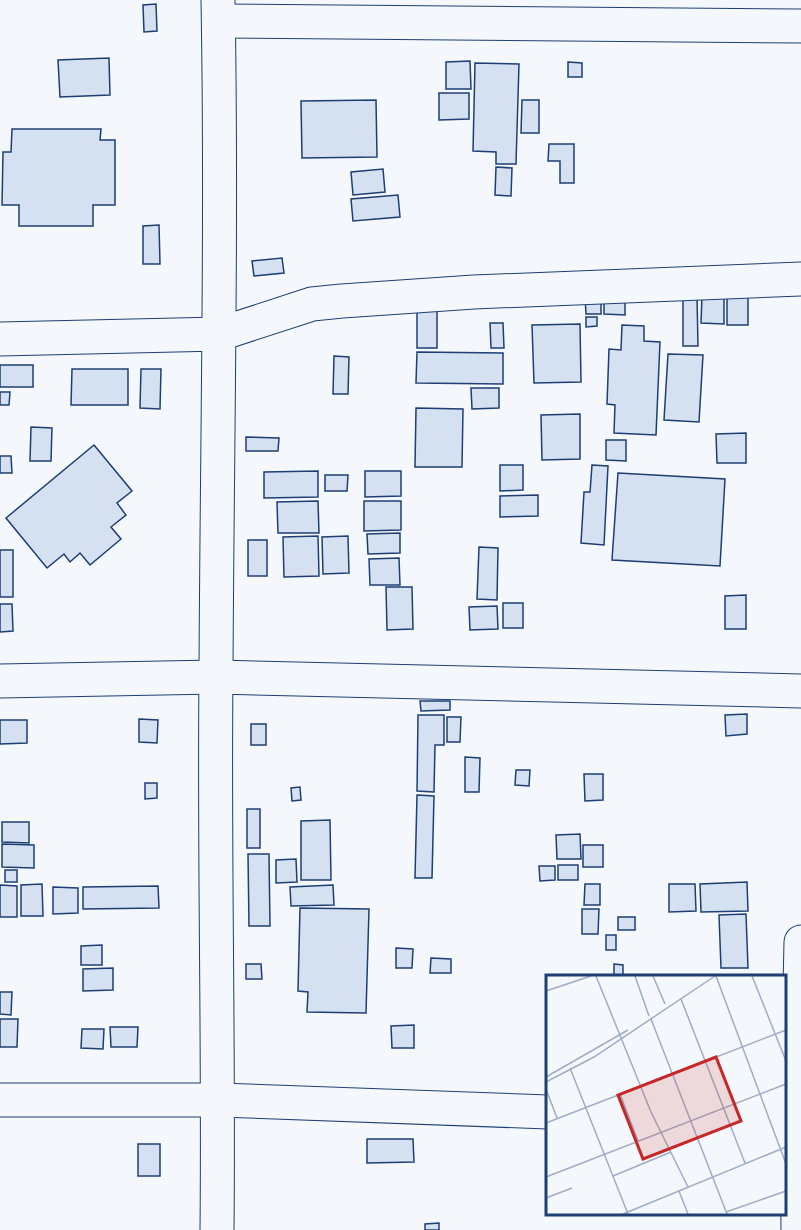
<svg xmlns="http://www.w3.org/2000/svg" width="801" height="1230" viewBox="0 0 801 1230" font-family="'Open Sans',sans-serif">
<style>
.building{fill:#d5e0f0;stroke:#1d3f73;stroke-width:1.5}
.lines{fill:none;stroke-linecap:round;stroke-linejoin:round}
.minor-casing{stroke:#1d3f73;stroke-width:35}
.minor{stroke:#f4f7fb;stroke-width:33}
.inset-road{fill:none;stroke:#9eadc5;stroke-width:1.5}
.view{fill:#c62828;fill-opacity:0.15;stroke:#c62828;stroke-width:3}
.inset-edge{fill:none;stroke:#1d3f73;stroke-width:3}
</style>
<rect width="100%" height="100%" fill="#f4f7fb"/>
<g class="building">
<path d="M156,4L157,31L144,32L143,5Z"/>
<path d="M109,58L110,95L60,97L58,60Z"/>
<path d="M470,61L471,89H446V62Z"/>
<path d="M568,62L582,63V77H568Z"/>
<path d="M475,63L519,64L516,164H496V152L473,151Z"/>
<path d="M439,93H469V119L439,120Z"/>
<path d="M376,100L377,157L302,158L301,101Z"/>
<path d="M522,100H539V133H521Z"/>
<path d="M12,129H101L100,140H115V205H93V226H19V205H2L3,152H11Z"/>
<path d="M549,144H574V183H560V161H548Z"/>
<path d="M496,167L512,168L511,196L495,195Z"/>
<path d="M383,169L385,192L353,195L351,172Z"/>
<path d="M398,195L400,217L353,221L351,199Z"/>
<path d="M159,225L160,264H143V226Z"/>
<path d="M282,258L284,273L254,276L252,261Z"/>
<path d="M604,295H625V315L604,314Z"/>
<path d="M702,295H724V324L701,323Z"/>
<rect x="727" y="295" width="21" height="30"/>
<path d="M585,296H601V314H586Z"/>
<path d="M683,296L697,297L698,346H683Z"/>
<rect x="417" y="297" width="20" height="51"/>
<path d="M586,317H597V326L586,327Z"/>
<path d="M490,323H503L504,348H491Z"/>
<path d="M580,324L581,382L534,383L532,325Z"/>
<path d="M622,325L644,326V341L660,342L656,435L614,433L615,405L607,404L609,349L621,350Z"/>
<path d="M417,352L503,353V384L416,383Z"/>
<path d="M668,354L703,355L699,422L664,420Z"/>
<path d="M334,356L349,357L348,394H333Z"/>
<rect x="0" y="365" width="33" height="22"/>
<path d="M72,369H128V405H71Z"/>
<path d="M141,369H161L160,409L140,408Z"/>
<path d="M471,388H499V408L472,409Z"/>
<path d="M0,392H10L9,405H0Z"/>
<path d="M416,408L463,409L462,467H415Z"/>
<path d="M580,414V459L542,460L541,415Z"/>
<path d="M31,427L52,428L51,461H30Z"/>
<path d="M746,433V463H717L716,434Z"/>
<path d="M246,437L279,438L278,451H246Z"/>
<path d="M606,440H626V461L606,460Z"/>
<path d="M94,445L132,491L117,503L126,515L111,527L121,539L90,565L80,553L70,562L64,554L47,568L6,518Z"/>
<path d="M0,456H11L12,473H0Z"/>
<path d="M500,465H523V490L500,491Z"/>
<path d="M592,465L608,466L604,545L581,543L584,492H590Z"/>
<path d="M318,471V497L264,498V472Z"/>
<path d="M365,471H401V496L365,497Z"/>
<path d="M618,473L725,479L720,566L612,560Z"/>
<path d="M325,475H348L347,491H325Z"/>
<path d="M538,495V516L500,517V496Z"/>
<path d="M318,501L319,533H278L277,502Z"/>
<path d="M364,501H401V530L364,531Z"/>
<path d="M400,533V553L368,554L367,534Z"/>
<path d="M318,536L319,576L284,577L283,537Z"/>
<path d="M348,536L349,573L323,574L322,537Z"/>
<rect x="248" y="540" width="19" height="36"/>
<path d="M479,547L498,548L497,600L477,599Z"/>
<rect x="0" y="550" width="13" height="47"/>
<path d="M399,558L400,585H370L369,559Z"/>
<path d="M386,587H412L413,629L387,630Z"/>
<path d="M746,595V629H725V596Z"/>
<rect x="503" y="603" width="20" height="25"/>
<path d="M0,604H12L13,631L0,632Z"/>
<path d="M497,606L498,629L470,630L469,607Z"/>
<path d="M420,701H450V710L421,711Z"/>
<path d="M747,714V734L726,736L725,715Z"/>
<path d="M418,715H444V745H435L434,792L417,791Z"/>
<path d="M447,717H461L460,742H447Z"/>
<path d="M139,719L158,720L157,743L139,742Z"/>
<path d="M0,720H27V743L0,744Z"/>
<rect x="251" y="724" width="15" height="21"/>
<path d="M465,757L480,758L479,792H465Z"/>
<path d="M516,770H530L529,786L515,785Z"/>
<path d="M584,774H603V800L585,801Z"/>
<path d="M145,783H157V798L145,799Z"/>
<path d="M300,787L301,800L292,801L291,788Z"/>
<path d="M417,795L434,796L432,878H415Z"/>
<rect x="247" y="809" width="13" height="39"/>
<path d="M330,820L331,880H301V821Z"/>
<path d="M2,822H29V843L2,842Z"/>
<path d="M580,834L581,859H557L556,835Z"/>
<path d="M2,844L34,845V868L2,867Z"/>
<rect x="583" y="845" width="20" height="22"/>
<path d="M248,854H269L270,926H249Z"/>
<path d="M296,859L297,882L276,883V860Z"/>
<rect x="558" y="865" width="20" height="15"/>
<path d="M539,866H555V880L540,881Z"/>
<rect x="5" y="870" width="12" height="12"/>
<path d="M747,882L748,911L701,912L700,884Z"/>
<path d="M42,884L43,916H21V885Z"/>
<path d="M585,884H600V905H584Z"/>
<path d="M669,884H695L696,911L669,912Z"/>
<path d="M0,885L17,886V917H0Z"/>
<path d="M333,885L334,905L291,906L290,887Z"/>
<path d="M158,886L159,908L83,909V887Z"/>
<path d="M53,887L78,888V913L53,914Z"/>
<path d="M300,908L369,909L366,1013L307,1012L308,992L298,991Z"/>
<path d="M582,909H599L598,934H582Z"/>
<path d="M746,914L748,968H721L719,915Z"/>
<rect x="618" y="917" width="17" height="13"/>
<rect x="606" y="935" width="10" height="15"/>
<path d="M102,945V965H81V946Z"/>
<path d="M396,948L413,949L412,968H396Z"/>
<path d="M431,958L451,959V973H430Z"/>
<path d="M246,964H261L262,979H246Z"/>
<path d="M614,964L623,965V976H614Z"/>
<path d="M113,968V990L83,991V969Z"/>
<path d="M0,992H12L11,1015L0,1014Z"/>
<path d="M0,1019H18L17,1047H0Z"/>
<path d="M414,1025V1048H392L391,1026Z"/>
<path d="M110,1027H138L137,1047H111Z"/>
<path d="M82,1029H104L103,1049L81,1048Z"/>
<path d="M367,1139H413L414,1162L367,1163Z"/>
<rect x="138" y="1144" width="22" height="32"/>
<path d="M439,1223V1230H425V1224Z"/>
</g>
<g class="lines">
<g class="minor-casing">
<g id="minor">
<path d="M219,21L801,26"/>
<path d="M0,339L220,334L312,304L342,301L474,292L801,279"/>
<path d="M0,681L216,677L801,691"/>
<path d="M0,1100H219L548,1112"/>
<path d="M217,1230C219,1045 214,859 216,674C217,449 222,225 218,0"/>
<path d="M798,1230L797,1117L801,942"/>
</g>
</g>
<use href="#minor" class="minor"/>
</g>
<g transform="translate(546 975)">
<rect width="240" height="240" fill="#f4f7fb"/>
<path class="inset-road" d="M50,1L105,137L142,212M89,1L103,41M107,1L119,29M170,1L240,189M206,1L240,86M0,16L45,1M135,24L199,188M105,44L181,239M24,93L82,239M0,102L82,55M0,107L48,82L169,1M0,114L11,143M74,119L92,166M0,148L240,55M67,201L125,177M0,202L240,109M133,216L142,239M0,223L26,213M180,237L240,216M77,239L240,172"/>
<path class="view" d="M170,82L195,146L97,184L72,120Z"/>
<rect width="240" height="240" class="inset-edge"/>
</g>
</svg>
